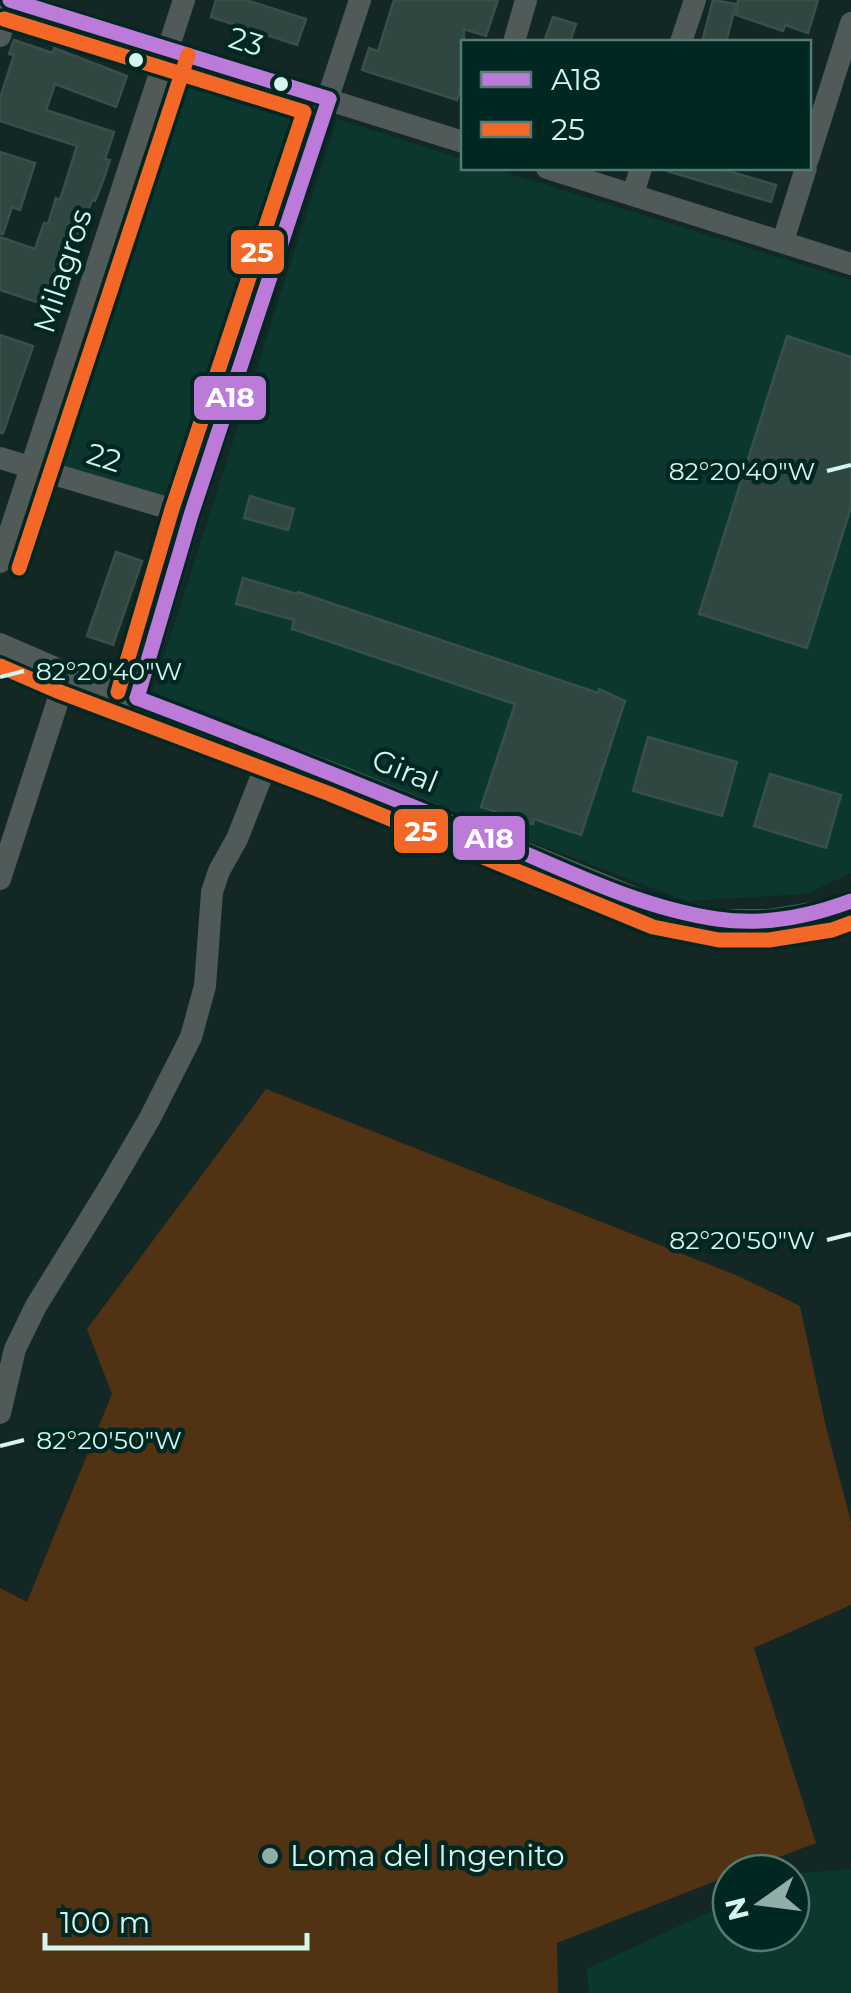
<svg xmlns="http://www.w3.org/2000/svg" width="851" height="1993" viewBox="0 0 851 1993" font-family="Montserrat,sans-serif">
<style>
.built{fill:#0c372f}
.green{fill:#513213}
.building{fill:#304641;stroke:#384f4a;stroke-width:2.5}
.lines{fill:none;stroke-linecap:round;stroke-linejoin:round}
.minor{stroke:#505b59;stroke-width:22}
.bus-1-casing{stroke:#002721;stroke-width:22}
.bus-2-casing{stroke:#002721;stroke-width:22}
.bus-1{stroke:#bd7bd9;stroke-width:15}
.bus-2{stroke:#f36827;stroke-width:15}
.ticks{fill:none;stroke:#d4f6ee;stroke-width:4}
.bus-dot{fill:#d4f6ee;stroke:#002721;stroke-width:4}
.poi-dot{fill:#90aea7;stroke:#002721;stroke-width:4}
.labels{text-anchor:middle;stroke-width:9;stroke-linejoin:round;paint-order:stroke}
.street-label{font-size:30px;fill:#d4f6ee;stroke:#002721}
.poi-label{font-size:30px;fill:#d4f6ee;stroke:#002721;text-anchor:start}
.ticks-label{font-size:25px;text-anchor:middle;fill:#d4f6ee;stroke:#002721;stroke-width:9;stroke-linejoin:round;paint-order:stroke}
.line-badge{stroke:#002721;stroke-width:4}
.badge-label{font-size:28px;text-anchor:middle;font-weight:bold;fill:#fff}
</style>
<rect width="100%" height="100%" fill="#132824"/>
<g class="built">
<path d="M175,83L308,121L175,509L46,468Z"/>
<path d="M337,119L463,159V168H492L851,280V873L806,894L686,901L151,696Z"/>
<path d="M851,1869V1993H589L587,1969L731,1902V1933H791V1874Z"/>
</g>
<path class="green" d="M266,1089L738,1276L800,1306L826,1427L851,1522V1605L754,1648L816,1843L737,1873H731V1875L557,1943L558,1993H0V1588L27,1602L112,1394L87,1329Z"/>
<g class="building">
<path d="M216,0H246L306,19L297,45L211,17Z"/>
<path d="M394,0H498L486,36L464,29V78L457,100L362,70L369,48L378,51Z"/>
<path d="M713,0L736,4L726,42H702Z"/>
<path d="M738,0H818L808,33L785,25L783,31L736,15Z"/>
<path d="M553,17L576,24L570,42H544Z"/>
<path d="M14,40L53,53L54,48L127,76L116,107L55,84L46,110L114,132L105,159L110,160L103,181L95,201L92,200L54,308L0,290V237L35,249L44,223L48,224L56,198L60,200L77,146L0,121V98L14,55L9,54Z"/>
<path d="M0,152L35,163L20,210L12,207L3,234H0Z"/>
<path d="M668,168H718L776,185L771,202L667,171Z"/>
<path d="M0,335L33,346L3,433H0Z"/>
<path d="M787,336L851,357V507L807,648L699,614Z"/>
<path d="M250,496L294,509L288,530L244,518Z"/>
<path d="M116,552L142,561L113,645L87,636Z"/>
<path d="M243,578L297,594L298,592L598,693L599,689L625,701L581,835L534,819L533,824L481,807L515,704L292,629L294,620L236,604Z"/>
<path d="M648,737L737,762L722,816L633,791Z"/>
<path d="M770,774L841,795L826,848L754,826Z"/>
</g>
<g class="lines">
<g class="minor">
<path d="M10,0L463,142"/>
<path d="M0,36L11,0"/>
<path d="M514,42L526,0"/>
<path d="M681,42L695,0"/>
<path d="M808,159L851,23"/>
<path d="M547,168L851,264"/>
<path d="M633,194L641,168"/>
<path d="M783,241L806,168"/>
<path d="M0,458L191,515"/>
<path d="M0,562L184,0"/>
<path d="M0,644L67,673L337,775L659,908L721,920H769L829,910L851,901"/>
<path d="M137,698L191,515L360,0"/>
<path d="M0,879L67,673"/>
<path d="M0,1413L15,1349L36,1306L109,1188L150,1118L191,1037L205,986L212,892L219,871L237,839L272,750"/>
</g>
<g class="bus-1-casing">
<g id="bus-1">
<path d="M10,0L329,99"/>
<path d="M137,698C253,742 368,788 482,835C559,867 635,907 717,919C763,926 808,917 851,901"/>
<path d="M137,698L191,515L329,99"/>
</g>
</g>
<g class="bus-2-casing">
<g id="bus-2">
<path d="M4,19L304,112L172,509L118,692"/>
<path d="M19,568L188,55"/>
<path d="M0,666L60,692L330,794L653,927L719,940H769L832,930L851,923"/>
</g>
</g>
<use href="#bus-1" class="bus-1"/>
<use href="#bus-2" class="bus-2"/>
</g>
<path class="ticks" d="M827,471L851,465M0,677L24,671M827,1240L851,1234M0,1446L24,1440"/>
<g class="bus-dot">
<circle cx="136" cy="60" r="9"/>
<circle cx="281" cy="84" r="9"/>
</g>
<circle class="poi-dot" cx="270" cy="1856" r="10"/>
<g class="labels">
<g class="street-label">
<text transform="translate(246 42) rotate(17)" y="10">23</text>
<text transform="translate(63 271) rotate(-72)" y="10">Milagros</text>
<text transform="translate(104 458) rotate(17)" y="10">22</text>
<text transform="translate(405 771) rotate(22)" y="10">Giral</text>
</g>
<g class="poi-label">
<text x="290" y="1866">Loma del Ingenito</text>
</g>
</g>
<g class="ticks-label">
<text x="742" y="480">82°20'40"W</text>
<text x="109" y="680">82°20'40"W</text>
<text x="742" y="1249">82°20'50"W</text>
<text x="109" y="1449">82°20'50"W</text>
</g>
<g class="line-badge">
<rect x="229" y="228" width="57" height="48" rx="10" fill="#f36827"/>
<rect x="192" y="374" width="76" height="48" rx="10" fill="#bd7bd9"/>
<rect x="392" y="807" width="58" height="48" rx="10" fill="#f36827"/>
<rect x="451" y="814" width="76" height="48" rx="10" fill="#bd7bd9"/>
</g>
<g class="badge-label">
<text x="257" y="262">25</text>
<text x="230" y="407">A18</text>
<text x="421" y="841">25</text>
<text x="489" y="848">A18</text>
</g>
<rect x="461" y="40" width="350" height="130" fill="#002721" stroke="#557a73" stroke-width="2.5"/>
<rect x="481" y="72" width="50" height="15" fill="#bd7bd9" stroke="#557a73" stroke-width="2.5"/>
<text x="551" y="90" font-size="30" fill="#d4f6ee">A18</text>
<rect x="481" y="122" width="50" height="15" fill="#f36827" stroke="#557a73" stroke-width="2.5"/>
<text x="551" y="140" font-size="30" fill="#d4f6ee">25</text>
<g transform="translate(761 1903) rotate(256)"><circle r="48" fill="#002721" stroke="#557a73" stroke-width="2.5"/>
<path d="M0-8L18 38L0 25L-18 38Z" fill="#90aea7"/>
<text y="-15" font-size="28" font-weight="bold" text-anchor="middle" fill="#d4f6ee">N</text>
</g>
<path d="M45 1933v15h262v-15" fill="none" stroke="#d4f6ee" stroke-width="5"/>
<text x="60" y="1933" font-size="30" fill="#d4f6ee" stroke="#002721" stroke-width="8" paint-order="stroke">100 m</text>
</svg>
